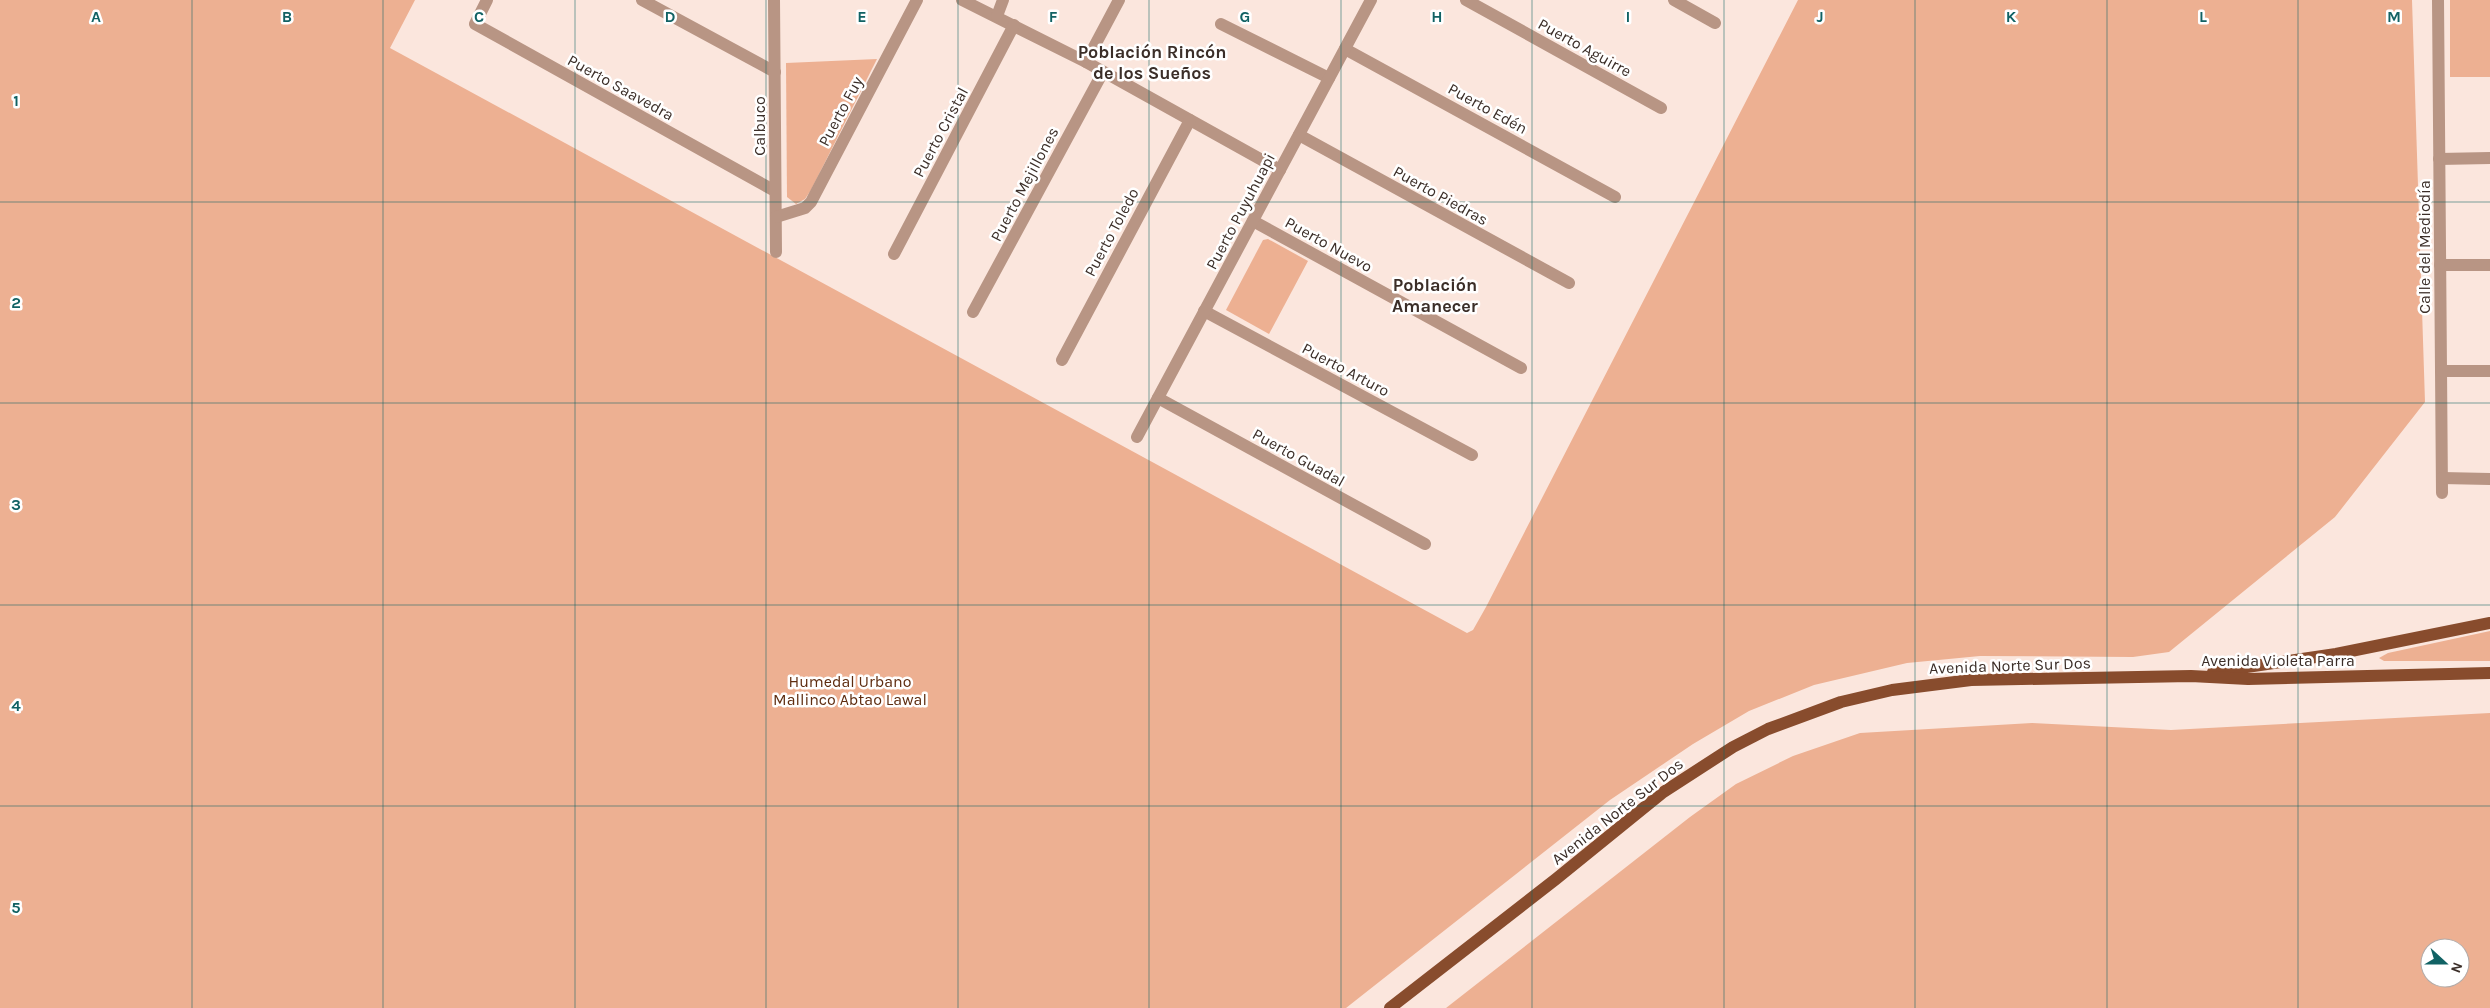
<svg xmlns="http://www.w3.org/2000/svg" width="2490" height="1008" viewBox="0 0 2490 1008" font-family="Karla,sans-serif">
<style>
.green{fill:#edb092;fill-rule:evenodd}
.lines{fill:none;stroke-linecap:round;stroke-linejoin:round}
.minor{stroke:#b89584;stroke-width:12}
.major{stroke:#884c2d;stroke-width:12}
.grid{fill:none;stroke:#116264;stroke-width:1;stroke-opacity:0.55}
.labels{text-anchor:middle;stroke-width:5;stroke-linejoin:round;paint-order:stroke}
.street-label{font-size:16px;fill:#3b2e28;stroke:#fff}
.park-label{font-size:16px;fill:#5e2c0f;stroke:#fff}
.neighbourhood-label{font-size:18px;font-weight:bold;fill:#3b2e28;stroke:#fff}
.grid-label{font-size:16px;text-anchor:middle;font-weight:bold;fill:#116264;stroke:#fff;stroke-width:5;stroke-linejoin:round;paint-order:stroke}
</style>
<rect width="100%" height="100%" fill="#fbe6dd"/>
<g class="green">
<path d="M0,0H415L390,48L1467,633L1473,630L1486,607L1798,0H2412L2425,402L2335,517L2169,652L2133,657L1980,656L1907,663L1814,685L1749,711L1693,744L1610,800L1346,1008H0Z"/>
<rect x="2450" y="0" width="40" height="77"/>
<path d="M877,59L811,190L805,199L796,204L787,197L786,63Z"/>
<path d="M1268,239L1308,261L1269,334L1226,310L1263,240Z"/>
<path d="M2490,631V661H2384L2379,658L2388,653Z"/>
<path d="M2490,713V1008H1446L1690,817L1736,784L1793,756L1860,733L2032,723L2171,730ZM2430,948H2460V978H2430Z"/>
</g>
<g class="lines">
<g class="minor">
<path d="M487,0L475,24L775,191"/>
<path d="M642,0L775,72"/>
<path d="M774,0L776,252"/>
<path d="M962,0L1086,62L1280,170"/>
<path d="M1466,0L1661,108"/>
<path d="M1674,0L1715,23"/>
<path d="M2438,0L2442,493"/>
<path d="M997,16L1003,0"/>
<path d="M1221,24L1329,78"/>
<path d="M1345,49L1615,197"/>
<path d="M1086,62L1119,0"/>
<path d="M1299,135L1569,283"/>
<path d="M2439,159L2490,158"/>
<path d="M776,217L805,208L811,202L917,0"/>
<path d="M1253,221L1521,368"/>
<path d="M894,254L1014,25"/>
<path d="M2440,265H2490"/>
<path d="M1204,311L1472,455"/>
<path d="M973,312L1103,72"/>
<path d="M1062,360L1190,120"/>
<path d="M2441,371H2490"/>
<path d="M1158,398L1425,544"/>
<path d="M1137,437L1371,0"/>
<path d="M2442,478L2490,479"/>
</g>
<g class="major">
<path d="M2213,672L2336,654L2490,623"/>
<path d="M1390,1008L1556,879L1662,793L1733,747L1768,729L1841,702L1892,690L1971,680L2191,676L2248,679L2490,673"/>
</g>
</g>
<path class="grid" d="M192,0V1008M383,0V1008M575,0V1008M766,0V1008M958,0V1008M1149,0V1008M1341,0V1008M1532,0V1008M1724,0V1008M1915,0V1008M2107,0V1008M2298,0V1008M0,202H2490M0,403H2490M0,605H2490M0,806H2490"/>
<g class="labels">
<g class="street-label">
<text transform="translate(1585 47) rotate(29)" y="6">Puerto Aguirre</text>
<text transform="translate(621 87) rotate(29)" y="6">Puerto Saavedra</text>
<text transform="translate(1488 108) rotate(29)" y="6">Puerto Edén</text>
<text transform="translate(840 111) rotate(-62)" y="6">Puerto Fuy</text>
<text transform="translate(759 126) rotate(-90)" y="6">Calbuco</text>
<text transform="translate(940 132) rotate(-62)" y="6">Puerto Cristal</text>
<text transform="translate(1024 184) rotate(-62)" y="6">Puerto Mejillones</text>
<text transform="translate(1441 195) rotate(29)" y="6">Puerto Piedras</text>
<text transform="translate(1240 211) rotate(-62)" y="6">Puerto Puyuhuapi</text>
<text transform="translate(1111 232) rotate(-62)" y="6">Puerto Toledo</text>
<text transform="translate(1329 244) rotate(29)" y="6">Puerto Nuevo</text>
<text transform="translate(2424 247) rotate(-90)" y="6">Calle del Mediodía</text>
<text transform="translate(1346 369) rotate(28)" y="6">Puerto Arturo</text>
<text transform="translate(1299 457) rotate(29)" y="6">Puerto Guadal</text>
<text x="2278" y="666">Avenida Violeta Parra</text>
<text transform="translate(2010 665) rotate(-2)" y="6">Avenida Norte Sur Dos</text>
<text transform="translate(1617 811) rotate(-38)" y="6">Avenida Norte Sur Dos</text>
</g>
<g class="park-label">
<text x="850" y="687">Humedal Urbano<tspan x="850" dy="18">Mallinco Abtao Lawal</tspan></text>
</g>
<g class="neighbourhood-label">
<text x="1152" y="58">Población Rincón<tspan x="1152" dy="21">de los Sueños</tspan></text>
<text x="1435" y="291">Población<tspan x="1435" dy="21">Amanecer</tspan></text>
</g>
</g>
<g class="grid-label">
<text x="96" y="22">A</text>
<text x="287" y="22">B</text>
<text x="479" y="22">C</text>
<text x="670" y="22">D</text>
<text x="862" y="22">E</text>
<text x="1053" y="22">F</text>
<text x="1245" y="22">G</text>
<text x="1437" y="22">H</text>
<text x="1628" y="22">I</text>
<text x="1820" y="22">J</text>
<text x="2011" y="22">K</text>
<text x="2203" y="22">L</text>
<text x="2394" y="22">M</text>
<text x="16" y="106">1</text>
<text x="16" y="308">2</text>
<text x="16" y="510">3</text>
<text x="16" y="711">4</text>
<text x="16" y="913">5</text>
</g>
<g transform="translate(2445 963) rotate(111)"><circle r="24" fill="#ffffff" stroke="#b1aba9"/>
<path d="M0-4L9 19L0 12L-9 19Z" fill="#116264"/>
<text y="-8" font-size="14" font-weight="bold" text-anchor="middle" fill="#3b2e28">N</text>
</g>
</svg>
